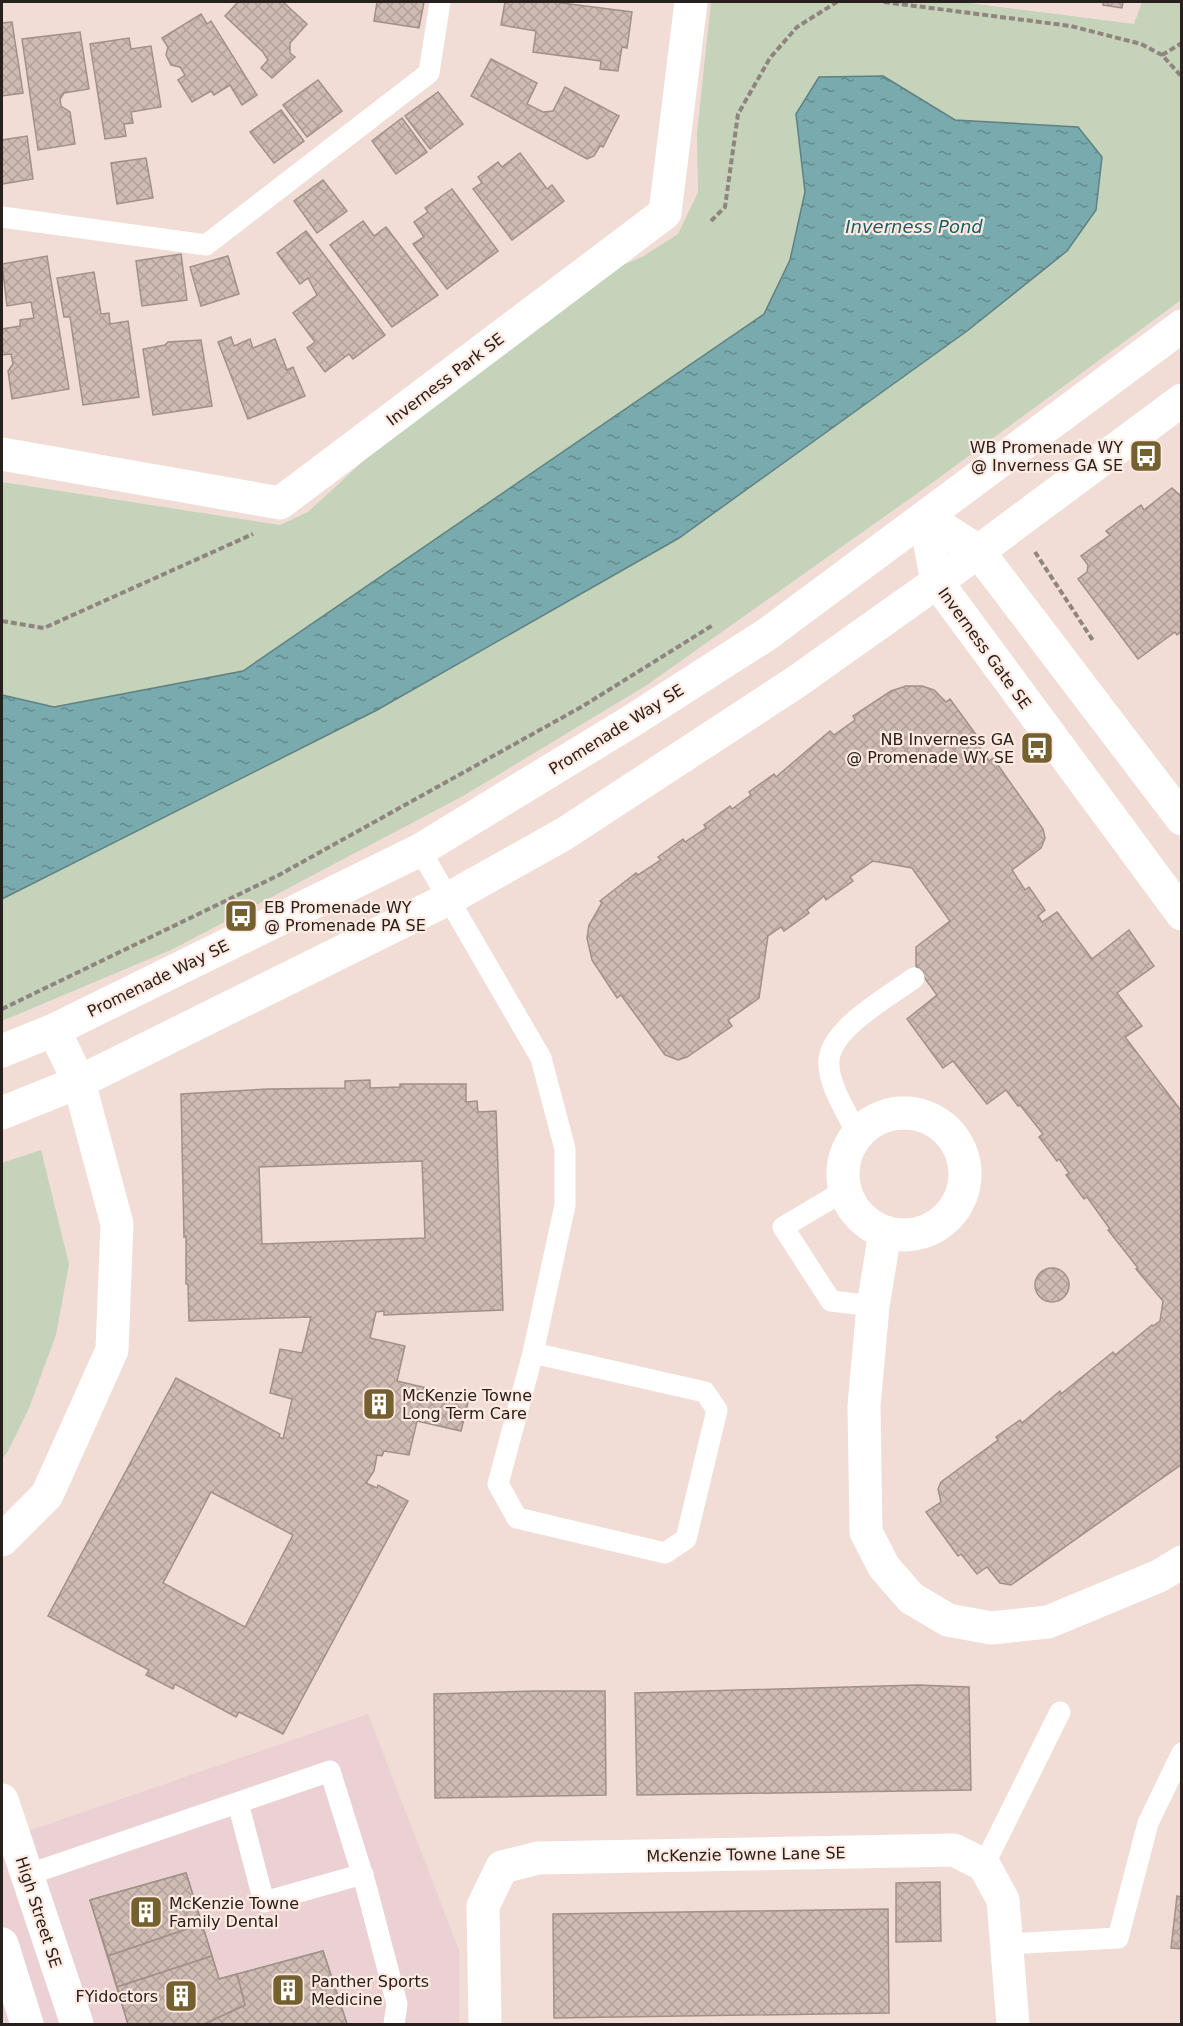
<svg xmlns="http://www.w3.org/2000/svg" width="1183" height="2026" viewBox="0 0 1183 2026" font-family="'DejaVu Sans',sans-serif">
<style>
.commercial{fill:#ebd1d3}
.green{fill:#c4d3ba}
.water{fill:url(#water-ripples);stroke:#608182;stroke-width:1.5}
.building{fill:url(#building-cross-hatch);stroke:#a29088;stroke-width:1.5;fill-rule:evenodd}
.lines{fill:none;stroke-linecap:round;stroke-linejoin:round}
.path{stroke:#91847e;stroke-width:4;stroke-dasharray:6 3;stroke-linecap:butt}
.service{stroke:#fff;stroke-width:21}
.minor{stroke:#fff;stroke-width:33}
.tertiary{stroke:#fff;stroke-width:33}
.labels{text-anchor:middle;stroke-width:4.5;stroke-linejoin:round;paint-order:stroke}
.street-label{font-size:16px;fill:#27201d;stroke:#ffeae2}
.poi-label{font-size:16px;fill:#27201d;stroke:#ffeae2;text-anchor:start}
.water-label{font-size:18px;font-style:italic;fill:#185d62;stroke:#ffeae2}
</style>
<defs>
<pattern id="water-ripples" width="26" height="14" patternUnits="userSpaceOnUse" patternTransform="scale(1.5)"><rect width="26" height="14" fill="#79aaae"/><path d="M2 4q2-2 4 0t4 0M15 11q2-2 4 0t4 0" fill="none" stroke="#638a8d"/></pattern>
<pattern id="building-cross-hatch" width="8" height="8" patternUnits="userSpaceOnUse" patternTransform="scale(1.5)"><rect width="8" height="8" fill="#cebbb3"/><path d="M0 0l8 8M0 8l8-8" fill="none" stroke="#b1a09a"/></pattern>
</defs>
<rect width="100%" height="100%" fill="#f1ddd5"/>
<path class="commercial" d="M368,1714L459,1950V2024H2V1840Z"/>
<g class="green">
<path d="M711,2H961L1134,24L1142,2H1181V300L936,480L647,685L463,796L173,949L2,1021V482L280,525L308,512L408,420L601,274L642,257L678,234L698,192L697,133Z"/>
<path d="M41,1150L69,1264L56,1335L29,1408L8,1451L2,1459V1163Z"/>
</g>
<path class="water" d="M883,76L955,120L1078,127L1102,157L1096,210L1067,251L967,331L679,538L377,710L2,899V695L54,707L243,671L764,314L790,260L805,192L796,114L819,77Z"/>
<g class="building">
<path d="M238,2H283L307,24L290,43V53L295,57L272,78L261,68L268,60L263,52L225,16Z"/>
<path d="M377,2H424L419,28L374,21Z"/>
<path d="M505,2H554L632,12L627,48L622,47L618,71L600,69L601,61L533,52L536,31L501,25Z"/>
<path d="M1103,2H1123L1122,8L1103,5Z"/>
<path d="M201,14L207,24L211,21L257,95L242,105L230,85L214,95L211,91L192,102L178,80L185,75L180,67L171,65L166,55L168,47L162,38Z"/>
<path d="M12,22L23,93L2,96V23Z"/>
<path d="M80,32L89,89L64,93L60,99L61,106L70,112L75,144L38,150L22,39Z"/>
<path d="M129,38L131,49L151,46L161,107L131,112L133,123L124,124L126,136L105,139L90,44Z"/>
<path d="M491,59L537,83L527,104L543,112L553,111L565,87L619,116L603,147L600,146L594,156L587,159L471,96Z"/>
<path d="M318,80L342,111L307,137L283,105Z"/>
<path d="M438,92L463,124L430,149L405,116Z"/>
<path d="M281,110L304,141L274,163L250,132Z"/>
<path d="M402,118L427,152L396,174L372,141Z"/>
<path d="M27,136L33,179L2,184V140Z"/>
<path d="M520,153L547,189L552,185L564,201L512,240L473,189L482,183L478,177L498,162L502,167Z"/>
<path d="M146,158L153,198L117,204L111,163Z"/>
<path d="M323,180L347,211L317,233L294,201Z"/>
<path d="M452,189L498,251L447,289L413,244L424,237L414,222L428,212L425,208Z"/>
<path d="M363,221L374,236L386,227L438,295L392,327L330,245Z"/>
<path d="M306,231L385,335L353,359L349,354L325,372L307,348L315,342L293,313L317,295L308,278L300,284L277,253Z"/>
<path d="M181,254L187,300L142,306L136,261Z"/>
<path d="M47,256L69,389L12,399L8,371L13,364L11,354L2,355V329L20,326V320L34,318L31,302L7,306L2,264Z"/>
<path d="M228,256L239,294L201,306L190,267Z"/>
<path d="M94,272L101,314L109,313L110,324L128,321L139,397L83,405L70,317H64L57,278Z"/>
<path d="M231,337L234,346L250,339L253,348L275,339L287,370L293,367L305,396L248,419L218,342Z"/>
<path d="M201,340L212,406L153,415L143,349L165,345L168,342Z"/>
<path d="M1172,488L1182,497V631L1177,635L1175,632L1138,659L1078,579L1087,572L1088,565L1081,556L1110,535L1106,531L1141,505L1144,510Z"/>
<path d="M906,686H922L934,690L946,702L950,699L977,736L974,739L989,761L993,758L1043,829L1045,838L1041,848L1012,870L1025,890L1029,887L1045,910L1038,916L1042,922L1057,912L1092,959L1129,930L1154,966L1117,993L1142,1026L1125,1037L1182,1112V1464L1011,1585L1000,1583L987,1567L977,1574L961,1554L958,1556L926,1512L941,1502L938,1489L941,1482L998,1440L996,1437L1020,1420L1022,1423L1060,1391L1061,1394L1113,1352L1115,1355L1152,1325L1153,1326L1160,1321L1163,1301L1136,1269L1138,1268L1108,1230L1110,1229L1087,1197L1084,1199L1066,1175L1069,1173L1059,1159L1057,1161L1039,1137L1043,1134L1020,1105L1018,1106L1006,1090L987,1104L953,1061L943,1068L907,1019L937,995L916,966V947L950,921L912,868L873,861L850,877L853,881L826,900L824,896L807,910L809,913L784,931L781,927L768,936L759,998L728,1020L732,1026L687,1057L678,1060L665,1055L621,995L617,998L592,960L587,938L589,925L602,903L600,901L636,873L638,875L661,860L658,857L683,839L685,842L706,828L704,825L730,806L732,809L751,795L749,792L774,774L776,777L830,731L834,735L855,720L853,716L891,691Z"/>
<path d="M370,1080V1088L400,1087V1084H466V1102L477,1101L478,1112L496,1111L503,1310L384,1315V1311L376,1312L370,1338L405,1346L397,1381L469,1398L461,1431L417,1421L409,1455L384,1451L382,1456L377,1455L374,1471L366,1483L377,1488L378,1485L408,1501L283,1734L239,1712L236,1717L175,1684L173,1689L146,1675L149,1670L48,1616L176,1378L280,1434L279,1437L283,1439L292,1399L270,1393L280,1349L302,1353L311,1317L189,1321L188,1284H186V1236L184,1237L181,1094L268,1089L345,1088V1081ZM422,1161L425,1238L262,1244L259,1167ZM211,1492L293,1535L245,1627L163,1583Z"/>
<circle cx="1052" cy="1285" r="17"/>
<path d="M918,1685L969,1687L971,1790L637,1795L635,1693Z"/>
<path d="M538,1691H605L606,1795L435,1798L434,1694Z"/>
<path d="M186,1873L219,1979L323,1951L347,2024H128L90,1900Z"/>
<path d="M186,1873L202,1924L108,1956L90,1900Z"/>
<path d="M940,1882L941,1941L896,1942V1883Z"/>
<path d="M1177,1896L1182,1897V1949L1171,1948Z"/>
<path d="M888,1909L889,2013L554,2018L553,1914Z"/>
<path d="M202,1924L212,1956L117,1987L108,1956Z"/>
<path d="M323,1951L347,2024H204L245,2005L237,1974Z"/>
<path d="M212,1956L219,1979L237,1974L245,2005L204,2024H128L117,1987Z"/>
</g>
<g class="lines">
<g class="path">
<path d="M884,2L1071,26L1141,44L1162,55L1182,77"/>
<path d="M1162,55L1182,43"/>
<path d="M711,221L725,207L738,114L770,58L797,27L837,2"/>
<path d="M1035,552L1094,642"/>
<path d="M2,621L44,628L253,534"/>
<path d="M2,1009L279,875L583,706L713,625"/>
</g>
<g class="service">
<path d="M2,217L206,245L429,73L440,2"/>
<path d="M420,850L541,1058L565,1149V1205L533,1353L498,1484L517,1518L665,1553L686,1539L717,1410L705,1392L533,1353"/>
<path d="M857,1133C847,1113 827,1083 829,1060C831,1028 890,996 914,978"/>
<path d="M844,1191L783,1227L831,1301L873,1306"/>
<path d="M238,1803L264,1902L363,1874"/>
<path d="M984,1865L1060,1712"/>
<path d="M27,1875L330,1771L366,1886L397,2004L394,2024"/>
<path d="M1006,1944L1118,1938L1148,1823L1182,1753"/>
</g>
<g class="minor">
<path d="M2,454L280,503L665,213L691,2"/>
<circle cx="904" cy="1174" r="61"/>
<path d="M885,1233L873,1306L864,1406L866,1532L884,1567L911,1598L948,1620L991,1628L1048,1622L1159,1576L1182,1562"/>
<path d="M2,1540L47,1495L112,1350L117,1224L79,1082L54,1030"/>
<path d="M2,1800L77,2024"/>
<path d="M2,1944L27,2024"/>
<path d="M485,2024L483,1906L502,1867L538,1858L954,1850L984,1865L1003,1900L1013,2024"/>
</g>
<g class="tertiary">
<path d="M925,517L937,582L1182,914"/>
<path d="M925,517L978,551L1182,819"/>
<path d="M2,1051L54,1030L420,850L630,722L766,635L1182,326"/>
<path d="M2,1113L79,1082L448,899L564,834L796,682L937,582L1182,400"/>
</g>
</g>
<defs>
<g id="bus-square" transform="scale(1.725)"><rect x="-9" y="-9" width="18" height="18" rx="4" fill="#756130" stroke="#ffeae2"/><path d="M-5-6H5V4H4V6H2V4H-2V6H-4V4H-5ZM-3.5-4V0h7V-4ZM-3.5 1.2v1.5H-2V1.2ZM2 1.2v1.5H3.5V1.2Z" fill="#fff"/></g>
<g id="building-square" transform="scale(1.725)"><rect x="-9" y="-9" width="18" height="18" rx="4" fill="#756130" stroke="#ffeae2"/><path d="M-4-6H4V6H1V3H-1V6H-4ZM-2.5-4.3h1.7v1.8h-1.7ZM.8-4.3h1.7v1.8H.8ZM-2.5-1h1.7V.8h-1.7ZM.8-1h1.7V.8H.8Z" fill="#fff"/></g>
</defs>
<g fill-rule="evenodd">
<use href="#bus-square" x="1146" y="456"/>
<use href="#bus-square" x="1037" y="748"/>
<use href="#bus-square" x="241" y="916"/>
<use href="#building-square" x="379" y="1404"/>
<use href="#building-square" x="146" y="1912"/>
<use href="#building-square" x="288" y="1990"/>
<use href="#building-square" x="181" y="1996"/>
</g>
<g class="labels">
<g class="street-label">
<text transform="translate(445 379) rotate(-37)" y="6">Inverness Park SE</text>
<text transform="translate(985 648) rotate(54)" y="6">Inverness Gate SE</text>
<text transform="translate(616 729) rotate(-32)" y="6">Promenade Way SE</text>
<text transform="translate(158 978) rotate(-26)" y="6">Promenade Way SE</text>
<text transform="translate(746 1854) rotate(-1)" y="6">McKenzie Towne Lane SE</text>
<text transform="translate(39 1912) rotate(72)" y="6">High Street SE</text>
</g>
<g class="poi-label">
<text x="1123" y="453" text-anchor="end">WB Promenade WY<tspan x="1123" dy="18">@ Inverness GA SE</tspan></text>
<text x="1014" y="745" text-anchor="end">NB Inverness GA<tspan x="1014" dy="18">@ Promenade WY SE</tspan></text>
<text x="264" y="913">EB Promenade WY<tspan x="264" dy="18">@ Promenade PA SE</tspan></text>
<text x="402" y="1401">McKenzie Towne<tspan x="402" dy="18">Long Term Care</tspan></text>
<text x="169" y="1909">McKenzie Towne<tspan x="169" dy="18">Family Dental</tspan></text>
<text x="311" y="1987">Panther Sports<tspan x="311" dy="18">Medicine</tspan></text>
<text x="158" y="2002" text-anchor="end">FYidoctors</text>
</g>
<g class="water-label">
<text x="914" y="233">Inverness Pond</text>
</g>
</g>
<rect width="1183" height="2026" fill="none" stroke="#27201d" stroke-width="6"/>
</svg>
